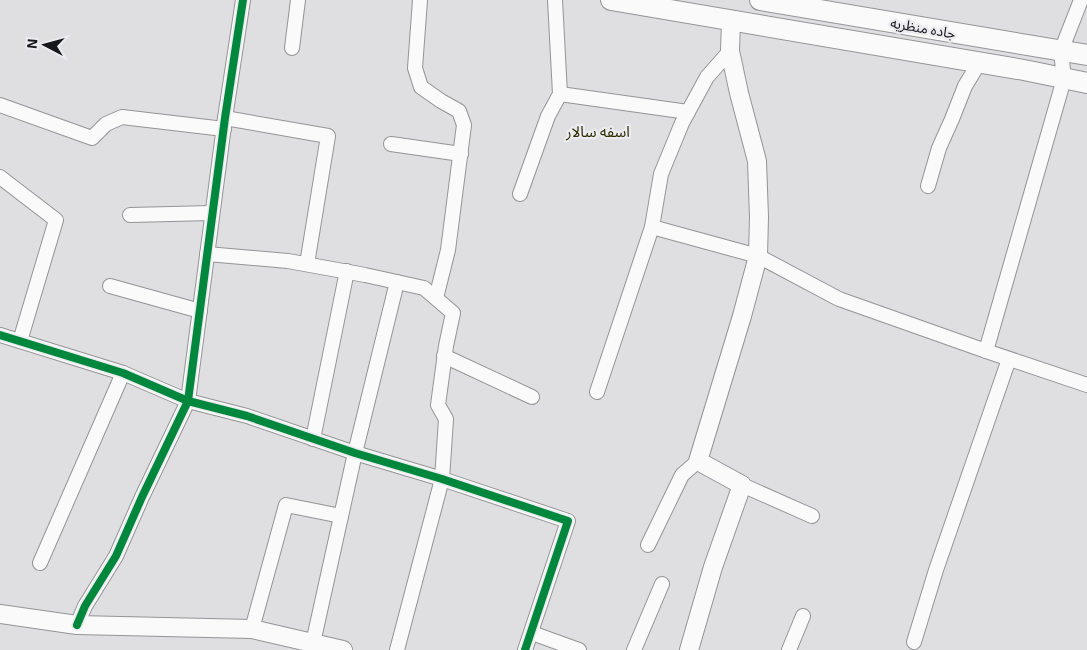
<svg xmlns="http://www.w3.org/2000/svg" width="1087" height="650" viewBox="0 0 1087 650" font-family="'Exo 2','Noto Sans Arabic',sans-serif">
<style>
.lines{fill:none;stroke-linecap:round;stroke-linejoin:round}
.minor-casing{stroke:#949496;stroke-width:16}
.tertiary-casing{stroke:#949496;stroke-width:20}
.secondary-casing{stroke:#949496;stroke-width:22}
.minor{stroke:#fafafa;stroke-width:14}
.tertiary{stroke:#fafafa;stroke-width:18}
.secondary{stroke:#fafafa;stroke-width:20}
.cycleway-casing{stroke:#ebebf0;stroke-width:11}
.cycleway{stroke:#00873e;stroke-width:8}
.labels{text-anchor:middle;stroke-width:4.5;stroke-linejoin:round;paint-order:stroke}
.street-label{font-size:14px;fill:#161718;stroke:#ebebf0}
.neighbourhood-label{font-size:15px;fill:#2d2d02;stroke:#ebebf0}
</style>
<rect width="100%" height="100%" fill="#dfdfe1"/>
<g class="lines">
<g class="minor-casing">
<g id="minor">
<path d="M420,0L415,68L421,87L441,101L459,111L464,125L448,250L436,298"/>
<path d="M292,48L298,0"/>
<path d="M560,94L688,112"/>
<path d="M0,105L92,138L106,124L122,117L224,129"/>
<path d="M225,118L328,136L307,264"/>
<path d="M391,144L461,154"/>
<path d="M0,177L56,220L20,341"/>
<path d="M928,186L939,148L952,119L965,86L979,63"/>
<path d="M520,194L548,116L560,94L555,0"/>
<path d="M130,215L212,213"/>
<path d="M652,227L758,256L839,299L986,351L1087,385"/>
<path d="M207,254L288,261L365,275L424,288L453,313L446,346L438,405L446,419L442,479L397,650"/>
<path d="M110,286L200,311"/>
<path d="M0,335L123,373L188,401L247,416L355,453L442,479L568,521L525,650"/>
<path d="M986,351L1064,79L1061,51L1081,0"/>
<path d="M444,356L532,397"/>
<path d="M597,392L652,227L661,174L682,123L707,77L730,51"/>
<path d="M313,439L347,271"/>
<path d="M742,485L812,516"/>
<path d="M648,545L682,475L698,461"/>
<path d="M40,563L123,373"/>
<path d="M77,625L85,606L116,556L142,497L188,401L225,118L243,0"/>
<path d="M252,629L286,505L341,516"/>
<path d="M532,633L579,650"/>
<path d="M914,642L936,570L1009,359"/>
<path d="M313,643L355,453L397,282"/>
<path d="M634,650L662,584"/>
<path d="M789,650L803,616"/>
</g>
</g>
<g class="tertiary-casing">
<g id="tertiary">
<path d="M0,614L77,625L252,629L343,650"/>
<path d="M689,650L713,567L742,485L698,461L742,316L758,256L759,217L757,161L739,93L730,51L731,20"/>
</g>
</g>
<g class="secondary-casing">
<g id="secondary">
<path d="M611,0L1024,70L1087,83"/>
<path d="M760,0L1087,55"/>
</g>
</g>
<use href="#minor" class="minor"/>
<use href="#tertiary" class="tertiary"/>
<use href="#secondary" class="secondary"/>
<g class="cycleway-casing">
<g id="cycleway">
<path d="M0,335L123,373L188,401L247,416L355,453L442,479L568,521L525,650"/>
<path d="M77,625L85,606L116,556L142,497L188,401L225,118L243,0"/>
</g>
</g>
<use href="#cycleway" class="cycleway"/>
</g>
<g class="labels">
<g class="street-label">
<text transform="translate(923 28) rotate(10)" y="5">جاده منظریه</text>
</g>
<g class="neighbourhood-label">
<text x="598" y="137">اسفه سالار</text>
</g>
</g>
<g transform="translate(45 45) rotate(276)" stroke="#ebebf0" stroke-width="4" paint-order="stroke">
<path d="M0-4L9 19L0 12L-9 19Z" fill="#161718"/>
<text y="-8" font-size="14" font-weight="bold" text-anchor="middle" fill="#161718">N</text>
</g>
</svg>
